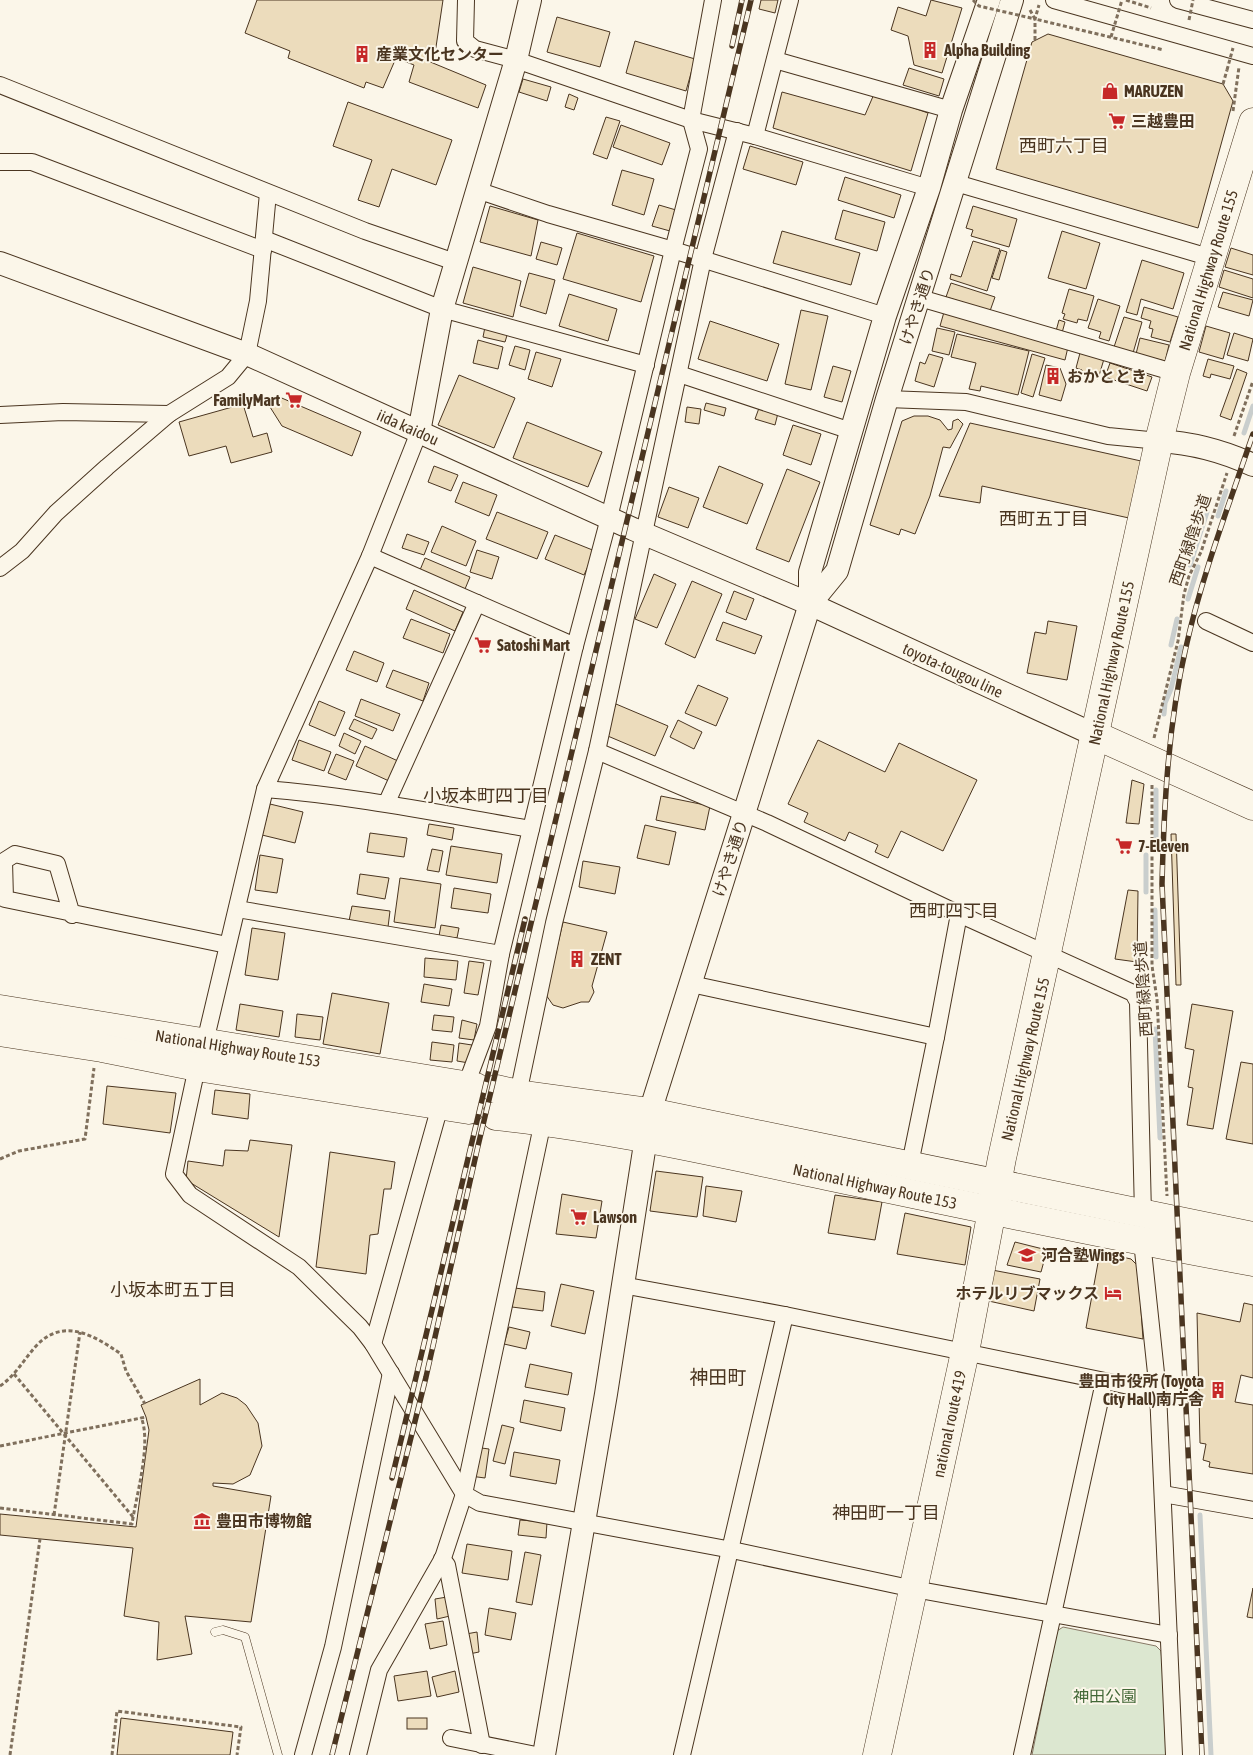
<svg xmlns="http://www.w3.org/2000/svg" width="1253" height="1755" viewBox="0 0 1253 1755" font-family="'Asap Condensed','Noto Sans JP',sans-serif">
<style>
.green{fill:#dce7d0;stroke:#887966}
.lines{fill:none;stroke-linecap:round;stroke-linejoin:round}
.stream{stroke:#c9cecd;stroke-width:5}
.building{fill:#ecdcbc;stroke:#4a3520}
.lane-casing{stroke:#4a3520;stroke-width:9}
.street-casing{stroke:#4a3520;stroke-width:18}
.secondary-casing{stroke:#4a3520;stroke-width:24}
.highway-casing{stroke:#4a3520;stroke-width:29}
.path{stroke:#7f6f5c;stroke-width:3;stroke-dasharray:4 2.5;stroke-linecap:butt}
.lane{stroke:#fbf6e9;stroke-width:8}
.street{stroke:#fbf6e9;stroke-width:16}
.secondary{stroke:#fbf6e9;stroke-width:22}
.highway{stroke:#fbf6e9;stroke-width:28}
.rail-casing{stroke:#4a3520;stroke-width:5.5}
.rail{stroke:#fbf6e9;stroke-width:4;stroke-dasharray:11;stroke-linecap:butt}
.path-bridge{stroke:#7f6f5c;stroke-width:3;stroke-dasharray:4 2.5;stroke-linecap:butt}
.labels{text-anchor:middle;stroke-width:4;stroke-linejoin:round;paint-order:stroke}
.poi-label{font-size:16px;font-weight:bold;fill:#4a3520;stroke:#fbf6e9;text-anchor:start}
.street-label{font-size:16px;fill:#4a3520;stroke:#fbf6e9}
.park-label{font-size:16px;fill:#436837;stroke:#fbf6e9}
.neighbourhood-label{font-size:18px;fill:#4a3520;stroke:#fbf6e9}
.quarter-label{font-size:19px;fill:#4a3520;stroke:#fbf6e9}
</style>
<rect width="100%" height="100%" fill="#fbf6e9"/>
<path class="green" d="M1063,1627L1156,1646L1161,1651L1166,1702L1168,1755H1032L1057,1631Z"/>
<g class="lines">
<g class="stream">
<path d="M1244,433L1253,406"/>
<path d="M1218,516L1226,491"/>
<path d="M1190,565L1207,512"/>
<path d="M1188,599L1198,567"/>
<path d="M1171,645L1177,619"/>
<path d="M1164,714L1165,703L1171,689L1181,647"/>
<path d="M1156,844V790"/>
<path d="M1146,892V855"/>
<path d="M1155,910L1156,957"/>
<path d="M1155,1029L1160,1138"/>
<path d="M1200,1515L1211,1755"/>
</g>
</g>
<g class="building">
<path d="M257,0H443L436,47L433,58L429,57L428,61L486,85L478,108L409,82L414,65L396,58L383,88L366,82L364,88L288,58L290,51L245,33Z"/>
<path d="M761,0H778L775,13L759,9Z"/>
<path d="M931,0L962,8L942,73L914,65L908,36L891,30L898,7L926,16Z"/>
<path d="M557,17L610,32L600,67L547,52Z"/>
<path d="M1048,34L1223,84L1233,101L1198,228L996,169L1032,42Z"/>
<path d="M635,41L695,59L686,91L626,73Z"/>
<path d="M909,68L944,79L939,96L903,85Z"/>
<path d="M523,79L551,87L547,101L519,92Z"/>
<path d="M782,92L865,115L874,94L928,113L911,171L773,128Z"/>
<path d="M569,94L578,98L574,110L565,107Z"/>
<path d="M348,102L452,140L436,185L392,169L379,207L358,200L372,160L333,146Z"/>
<path d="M606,117L620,121L607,159L593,154Z"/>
<path d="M621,125L670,143L662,165L613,147Z"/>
<path d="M750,146L803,162L796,185L743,169Z"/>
<path d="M622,170L654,179L644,215L612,205Z"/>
<path d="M845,177L901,195L894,218L838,200Z"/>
<path d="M659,205L676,210L670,231L652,226Z"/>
<path d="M490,206L538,220L531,256L480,242Z"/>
<path d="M973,206L1017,219L1009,247L971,236L973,230L966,228Z"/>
<path d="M843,210L885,222L877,251L835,239Z"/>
<path d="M782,231L860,253L851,285L773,263Z"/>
<path d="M1062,231L1100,243L1086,289L1048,278Z"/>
<path d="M577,233L654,256L641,302L563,279Z"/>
<path d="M973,241L1000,249L987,291L950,279L951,274L961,277Z"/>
<path d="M541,242L562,248L557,265L536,259Z"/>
<path d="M1231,248L1253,255V275L1225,267Z"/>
<path d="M1001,250L1007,252L999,280L992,278Z"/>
<path d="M1142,260L1184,273L1173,309L1141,299L1137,315L1126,312Z"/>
<path d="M473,267L521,281L513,317L463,303Z"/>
<path d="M1224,270L1253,279V298L1219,287Z"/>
<path d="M529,273L555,280L546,314L520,306Z"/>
<path d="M951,283L995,297L990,311L946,297Z"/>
<path d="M1069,289L1094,296L1087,321L1078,319L1077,323L1063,319L1065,314L1062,313Z"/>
<path d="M1223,292L1253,300L1249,316L1218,307Z"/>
<path d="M569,294L617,309L608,341L559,326Z"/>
<path d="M1098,299L1120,306L1109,341L1099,338L1101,332L1088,328Z"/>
<path d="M1144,307L1178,317L1170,342L1151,337L1153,329L1149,328L1151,321L1141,318Z"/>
<path d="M801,310L828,316L811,390L785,384Z"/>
<path d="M944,312L1068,347L1065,360L940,326Z"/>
<path d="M1124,317L1142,322L1133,353L1114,347Z"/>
<path d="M1059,320L1065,322L1062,333L1056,331Z"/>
<path d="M710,321L779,344L767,381L698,359Z"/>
<path d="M1206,326L1230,333L1223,359L1199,352Z"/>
<path d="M485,327L508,332L505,342L483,337Z"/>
<path d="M937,328L955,332L949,355L932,351Z"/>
<path d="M1234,333L1253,339L1248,361L1227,355Z"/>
<path d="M957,334L1029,351L1018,395L981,386L980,391L969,389L976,363L951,357Z"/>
<path d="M1140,338L1169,345L1165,361L1136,354Z"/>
<path d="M478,340L503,347L498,369L473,363Z"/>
<path d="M515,346L530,350L525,370L509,365Z"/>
<path d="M536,352L561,359L552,387L528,379Z"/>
<path d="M1080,353L1104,359L1098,379L1081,375L1082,370L1076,368Z"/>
<path d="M929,354L943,358L934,387L915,381L920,362L925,364Z"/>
<path d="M1032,354L1045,358L1033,397L1021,393Z"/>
<path d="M1208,359L1234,366L1230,379L1211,374L1210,378L1203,376Z"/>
<path d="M1110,363L1152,377L1147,391L1105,377Z"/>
<path d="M1046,365L1060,368L1066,384L1061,401L1039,395Z"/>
<path d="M833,366L851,371L842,402L824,397Z"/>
<path d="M1237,369L1247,373L1231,420L1220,416Z"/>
<path d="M459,375L515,398L494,448L438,425Z"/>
<path d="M277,396L361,432L352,456L282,426L270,407Z"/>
<path d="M706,403L726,408L724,416L704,410Z"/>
<path d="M243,404L253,437L267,433L272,452L231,463L226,446L189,456L179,422Z"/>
<path d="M687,407L701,409L699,424L685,422Z"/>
<path d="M759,408L778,413L775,425L755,419Z"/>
<path d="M914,416H928L940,420L948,430L952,429L953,421L958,419L963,424L950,448L943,447L930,496L915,534L901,529L899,535L870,525L902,421Z"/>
<path d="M527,422L602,452L588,487L513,458Z"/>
<path d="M970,423L1141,461L1129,518L982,486L980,503L939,496Z"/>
<path d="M793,425L821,434L811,465L783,455Z"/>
<path d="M434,466L458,475L451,491L428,482Z"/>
<path d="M719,466L763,484L747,524L703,507Z"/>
<path d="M787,469L820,482L789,562L756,549Z"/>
<path d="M463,482L497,495L489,516L455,502Z"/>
<path d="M669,487L699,498L688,528L658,517Z"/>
<path d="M497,512L548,532L537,559L486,539Z"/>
<path d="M442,526L476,541L466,566L431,552Z"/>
<path d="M407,534L429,542L424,555L402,548Z"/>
<path d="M555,535L595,551L584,575L545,559Z"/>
<path d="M477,550L499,557L492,579L470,572Z"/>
<path d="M425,558L470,577L465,589L420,570Z"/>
<path d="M654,574L676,584L657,628L635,619Z"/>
<path d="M692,581L722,594L695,658L665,644Z"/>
<path d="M414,590L463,612L455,631L406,609Z"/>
<path d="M734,591L754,599L746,620L726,612Z"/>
<path d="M411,619L450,634L443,653L403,638Z"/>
<path d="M1048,621L1077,626L1067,680L1027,673L1035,632L1046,634Z"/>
<path d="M723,622L762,636L755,654L716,640Z"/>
<path d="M354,651L384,663L377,682L346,670Z"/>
<path d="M393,670L429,683L423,701L386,687Z"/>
<path d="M698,685L728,698L716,726L685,713Z"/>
<path d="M361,699L400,714L393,731L355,716Z"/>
<path d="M319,701L345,712L335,736L309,725Z"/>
<path d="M616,704L668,726L655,756L603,734Z"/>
<path d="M354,719L377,729L372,739L349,729Z"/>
<path d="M678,720L702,732L694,749L670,737Z"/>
<path d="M344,733L361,741L355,754L339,746Z"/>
<path d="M299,740L331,752L324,771L292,760Z"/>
<path d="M818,740L885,772L899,743L977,780L943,851L901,831L888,858L875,852L878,845L849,832L845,841L804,822L808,813L788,804Z"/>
<path d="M365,746L398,761L389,781L356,766Z"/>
<path d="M336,754L354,761L346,780L328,773Z"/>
<path d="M1132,780L1144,784L1139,824L1126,823Z"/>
<path d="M661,796L710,806L705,830L656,820Z"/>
<path d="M270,804L303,812L295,843L262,835Z"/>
<path d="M429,824L454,828L452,840L427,835Z"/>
<path d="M645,825L676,832L669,865L637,858Z"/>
<path d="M370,833L407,838L404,857L367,852Z"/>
<path d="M1171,834H1176L1181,985H1176Z"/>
<path d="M451,846L502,854L497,883L446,875Z"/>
<path d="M432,849L443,851L439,872L427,870Z"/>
<path d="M260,855L283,859L277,893L255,890Z"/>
<path d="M583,861L620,867L615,894L579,887Z"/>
<path d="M360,874L389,878L385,899L357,894Z"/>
<path d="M400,878L441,884L435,928L394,922Z"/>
<path d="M454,888L491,894L488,913L451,908Z"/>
<path d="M1128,890L1138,891L1137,962L1115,959Z"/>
<path d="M352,906L390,911L388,927L349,921Z"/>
<path d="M563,922L607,932L592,986L594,992L589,1002H581L563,1008L553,1005L546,995Z"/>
<path d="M441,925L459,928L457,938L439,936Z"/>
<path d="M252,928L285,933L278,980L245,975Z"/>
<path d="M425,958L458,961L456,980L424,977Z"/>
<path d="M469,961L484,963L478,995L464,993Z"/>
<path d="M424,984L452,989L449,1006L421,1002Z"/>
<path d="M332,993L389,1003L380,1054L323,1044Z"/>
<path d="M240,1004L283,1011L279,1037L236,1030Z"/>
<path d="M1192,1004L1233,1011L1213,1129L1187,1125L1193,1088L1188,1087L1194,1050L1185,1048Z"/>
<path d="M297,1014L323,1017L320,1040L295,1037Z"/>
<path d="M434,1015L454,1017L452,1032L432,1030Z"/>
<path d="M462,1020L477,1024L474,1040L459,1038Z"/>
<path d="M432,1042L454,1045L452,1062L430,1060Z"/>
<path d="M459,1043L472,1045L469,1063L457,1061Z"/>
<path d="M1241,1062L1253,1064V1144L1226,1139Z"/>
<path d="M107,1086L176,1093L170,1133L103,1124Z"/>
<path d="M215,1090L250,1094L248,1119L212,1114Z"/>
<path d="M250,1140L292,1145L279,1237L186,1180L188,1161L223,1166L225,1150L248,1151Z"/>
<path d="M330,1152L395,1162L391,1189H384L378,1234L370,1235L366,1274L316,1267Z"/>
<path d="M656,1171L703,1177L697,1217L650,1211Z"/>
<path d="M706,1186L742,1191L736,1222L703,1216Z"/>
<path d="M562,1194L602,1201L596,1238L556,1234Z"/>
<path d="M835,1195L882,1202L875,1240L828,1233Z"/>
<path d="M905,1213L971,1227L965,1265L897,1254Z"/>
<path d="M1015,1242L1047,1250L1041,1272L1007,1265Z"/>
<path d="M1100,1252L1131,1259L1138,1266L1143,1339L1086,1328Z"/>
<path d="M992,1270L1040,1279L1034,1311L984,1300Z"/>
<path d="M561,1284L594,1291L585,1334L551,1326Z"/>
<path d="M515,1288L545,1292L543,1311L512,1307Z"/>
<path d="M1244,1303L1253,1305V1378L1241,1375L1235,1402L1253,1405V1474L1209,1467L1210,1462L1203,1460L1206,1444L1200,1443L1197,1313L1240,1322Z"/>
<path d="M509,1327L530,1332L526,1349L504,1344Z"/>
<path d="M530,1364L572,1373L568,1395L525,1387Z"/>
<path d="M200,1379V1405L222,1393L237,1398L246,1405L258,1423L262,1446L250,1475L233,1484L213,1483V1486L271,1496L251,1622L185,1616L192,1654L157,1660L159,1622L124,1616L133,1548L0,1535V1514L136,1527L149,1430L146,1417L141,1405Z"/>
<path d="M524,1400L565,1408L561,1431L520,1422Z"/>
<path d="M502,1425L514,1428L505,1464L493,1461Z"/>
<path d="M474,1447L489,1449L485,1478L470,1476Z"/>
<path d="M514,1452L560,1460L556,1484L510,1476Z"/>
<path d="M520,1520L547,1522L546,1538L518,1535Z"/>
<path d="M467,1544L512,1551L508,1580L462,1573Z"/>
<path d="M525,1552L541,1555L532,1605L516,1602Z"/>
<path d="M1253,1588V1618L1247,1617Z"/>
<path d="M447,1597L450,1616L437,1619L435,1599Z"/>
<path d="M489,1608L516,1613L511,1640L485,1635Z"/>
<path d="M443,1621L447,1645L430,1649L425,1624Z"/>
<path d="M477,1632L479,1652L469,1654L466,1634Z"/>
<path d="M427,1671L431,1696L398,1701L394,1676Z"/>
<path d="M455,1671L459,1692L437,1697L432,1677Z"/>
<path d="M121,1718L233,1732L230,1755H117Z"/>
<rect x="407" y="1718" width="20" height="11"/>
</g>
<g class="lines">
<g class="lane-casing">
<path id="lane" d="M215,1632L223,1630L245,1637L278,1755"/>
</g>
<g class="street-casing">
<g id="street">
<path d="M466,0L465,41L475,49L516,60L691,120L755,136L929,188"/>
<path d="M1054,0L1253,56"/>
<path d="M1178,0L1253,20"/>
<path d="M775,60L951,110"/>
<path d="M0,85L365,231L455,262"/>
<path d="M755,136L790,0"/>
<path d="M0,162H32L263,250"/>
<path d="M956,183L1212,258"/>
<path d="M477,190L548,214L673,250L885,316"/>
<path d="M264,239L442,309L646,365"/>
<path d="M920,298L1176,373"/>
<path d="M679,374L851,431"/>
<path d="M887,399L966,402L1108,436L1159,441"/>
<path d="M0,415L63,412L169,414"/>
<path d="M370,556L575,646"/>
<path d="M0,568L22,551L56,513L107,467L169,414L228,377L247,354L258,301L268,193"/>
<path d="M1206,621L1253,643"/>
<path d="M597,751L703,259L737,131"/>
<path d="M265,789C355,796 442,814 531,829"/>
<path d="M387,802L477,603"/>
<path d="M237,909L501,954"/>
<path d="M72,915L57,864L15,854L4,861L5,899L227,945"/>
<path d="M691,984L936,1037L959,914"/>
<path d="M205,1042L265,789L370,556L419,432"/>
<path d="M197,1067L174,1174L190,1195L299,1267L360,1327L373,1344L464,1494L480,1503L732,1550L914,1589L1169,1635"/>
<path d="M466,1085L488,1026L501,954L575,646L609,518L673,250L699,149L691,120L713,0"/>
<path d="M518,1094L554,923L597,751L767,823L959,914L1133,993L1138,1002L1143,1214"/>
<path d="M910,1164L936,1037"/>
<path d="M1142,1241L1158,1392L1174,1755"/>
<path d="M622,1285L785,1315L1158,1392"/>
<path d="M373,1344L440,1106"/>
<path d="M1163,1494L1253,1510"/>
<path d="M442,1559L447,1565L482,1745"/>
<path d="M451,1738L536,1755"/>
<path d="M303,1755L333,1647L391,1373"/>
<path d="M358,1755L379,1670L443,1558L464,1494L543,1121"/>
<path d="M682,1755L785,1315"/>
<path d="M1022,1755L1104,1382"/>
</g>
</g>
<g class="secondary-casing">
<g id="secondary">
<path d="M0,263L247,354L633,529L810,604L1095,735"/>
<path d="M419,432L442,309L516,60L530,0"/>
<path d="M1159,441C1193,443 1223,451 1253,465"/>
<path d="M810,604L837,571L887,399L1012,0"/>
<path d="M544,1755L606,1394L650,1112L810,604V572L885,316L929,188L951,110L989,0"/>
</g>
</g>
<g class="highway-casing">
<g id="highway">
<path d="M1095,735L1253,806"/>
<path d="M0,1009L476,1087"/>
<path d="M0,1032L102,1048L197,1067L469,1110"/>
<path d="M496,1089L518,1094L650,1112L1253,1236"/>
<path d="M496,1116C601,1127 705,1150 808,1172C956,1203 1104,1235 1253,1262"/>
<path d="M877,1755L965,1352L1002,1158L1159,441L1176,373L1253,122"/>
</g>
</g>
<g class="path">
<path d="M1126,0L1151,8"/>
<path d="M1030,10L1035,19L1164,50"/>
<path d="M1035,40V19L1039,5"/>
<path d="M1223,84L1227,70"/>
<path d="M1233,111L1239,67"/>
<path d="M1234,436L1253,381"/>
<path d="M1154,738L1178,641L1184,594L1189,576L1201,552L1227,473"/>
<path d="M1152,785V966L1157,999L1167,1196"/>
<path d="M0,1159L19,1151L85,1139L94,1068"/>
<path d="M14,1374L133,1517"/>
<path d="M0,1386C16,1375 24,1359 37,1345C64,1317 95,1336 121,1354L126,1371L145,1404"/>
<path d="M0,1446L146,1417"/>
<path d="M0,1508L132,1524C136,1496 152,1443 141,1417"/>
<path d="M54,1515L80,1332"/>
<path d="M10,1755L40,1539"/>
<path d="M112,1755L117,1711L241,1727L237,1755"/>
</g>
<use href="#lane" class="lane"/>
<use href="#street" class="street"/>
<use href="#secondary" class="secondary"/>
<use href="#highway" class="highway"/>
<g class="rail-casing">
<g id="rail">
<path d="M732,46L742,0"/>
<path d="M392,1478L525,919"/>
<path d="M332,1755L426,1377L478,1146L751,0"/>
<path d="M1202,1755L1162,884C1164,805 1168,725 1186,647C1202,575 1229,505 1253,434"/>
</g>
</g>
<use href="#rail" class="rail"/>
<g class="path-bridge">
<path d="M973,0L979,6L1035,19"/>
<path d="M1189,20L1193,0"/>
<path d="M1111,37L1122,0"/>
<path d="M1227,70L1233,48"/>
</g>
</g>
<defs>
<g id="building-bare" transform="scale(1.35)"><path d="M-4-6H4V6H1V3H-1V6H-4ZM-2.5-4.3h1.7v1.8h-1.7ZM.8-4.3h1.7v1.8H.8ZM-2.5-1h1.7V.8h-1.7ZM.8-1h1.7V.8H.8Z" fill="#c62828" stroke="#fbf6e9" stroke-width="2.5" paint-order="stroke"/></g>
<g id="shop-bare" transform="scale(1.35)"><path d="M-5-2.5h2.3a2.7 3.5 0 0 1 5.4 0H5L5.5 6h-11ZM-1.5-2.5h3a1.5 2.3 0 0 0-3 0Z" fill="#c62828" stroke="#fbf6e9" stroke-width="2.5" paint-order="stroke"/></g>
<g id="supermarket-bare" transform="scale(1.35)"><path d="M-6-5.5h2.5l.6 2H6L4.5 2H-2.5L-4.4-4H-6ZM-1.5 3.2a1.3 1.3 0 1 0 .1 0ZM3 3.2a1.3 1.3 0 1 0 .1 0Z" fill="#c62828" stroke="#fbf6e9" stroke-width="2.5" paint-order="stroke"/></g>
<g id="school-bare" transform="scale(1.35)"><path d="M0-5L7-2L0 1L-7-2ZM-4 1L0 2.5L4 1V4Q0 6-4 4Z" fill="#c62828" stroke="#fbf6e9" stroke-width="2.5" paint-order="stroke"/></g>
<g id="hotel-bare" transform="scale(1.35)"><path d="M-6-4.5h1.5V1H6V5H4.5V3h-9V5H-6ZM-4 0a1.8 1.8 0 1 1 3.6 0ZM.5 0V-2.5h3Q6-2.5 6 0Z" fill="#c62828" stroke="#fbf6e9" stroke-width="2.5" paint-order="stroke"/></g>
<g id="museum-bare" transform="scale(1.35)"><path d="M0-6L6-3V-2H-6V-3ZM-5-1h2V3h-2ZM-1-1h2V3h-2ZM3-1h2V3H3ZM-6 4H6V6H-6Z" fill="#c62828" stroke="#fbf6e9" stroke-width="2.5" paint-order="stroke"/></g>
</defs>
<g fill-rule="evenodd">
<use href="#building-bare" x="930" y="50"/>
<use href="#building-bare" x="362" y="54"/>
<use href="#shop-bare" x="1110" y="91"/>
<use href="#supermarket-bare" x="1117" y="121"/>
<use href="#building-bare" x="1053" y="376"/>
<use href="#supermarket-bare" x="294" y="400"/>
<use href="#supermarket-bare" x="483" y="645"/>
<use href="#supermarket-bare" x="1124" y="846"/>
<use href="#building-bare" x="577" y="959"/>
<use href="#supermarket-bare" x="579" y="1217"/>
<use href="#school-bare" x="1027" y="1255"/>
<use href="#hotel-bare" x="1113" y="1293"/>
<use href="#building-bare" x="1218" y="1390"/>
<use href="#museum-bare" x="202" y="1521"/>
</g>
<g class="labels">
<g class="poi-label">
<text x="944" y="56">Alpha Building</text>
<text x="376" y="60">産業文化センター</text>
<text x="1124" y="97">MARUZEN</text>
<text x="1131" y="127">三越豊田</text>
<text x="1067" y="382">おかととき</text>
<text x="280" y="406" text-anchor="end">FamilyMart</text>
<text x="497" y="651">Satoshi Mart</text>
<text x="1138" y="852">7-Eleven</text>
<text x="591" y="965">ZENT</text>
<text x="593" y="1223">Lawson</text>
<text x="1041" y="1261">河合塾Wings</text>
<text x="1099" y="1299" text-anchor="end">ホテルリブマックス</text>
<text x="1204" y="1387" text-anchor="end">豊田市役所 (Toyota<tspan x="1204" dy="18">City Hall)南庁舎</tspan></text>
<text x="216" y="1527">豊田市博物館</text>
</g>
<g class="street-label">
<text transform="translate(1208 270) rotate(-73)" y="6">National Highway Route 155</text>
<text transform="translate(917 306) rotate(-72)" y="6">けやき通り</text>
<text transform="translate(408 427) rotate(24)" y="6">iida kaidou</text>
<text transform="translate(1190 540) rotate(-71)" y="6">西町緑陰歩道</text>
<text transform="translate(1111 663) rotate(-78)" y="6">National Highway Route 155</text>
<text transform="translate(953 670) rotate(25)" y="6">toyota-tougou line</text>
<text transform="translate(730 858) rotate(-72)" y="6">けやき通り</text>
<text transform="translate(1143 989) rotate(-94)" y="6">西町緑陰歩道</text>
<text transform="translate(238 1048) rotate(9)" y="6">National Highway Route 153</text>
<text transform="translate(1025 1059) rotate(-77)" y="6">National Highway Route 155</text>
<text transform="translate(875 1186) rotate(12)" y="6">National Highway Route 153</text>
<text transform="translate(949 1424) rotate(-78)" y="6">national route 419</text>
</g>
<g class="park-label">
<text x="1105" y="1702">神田公園</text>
</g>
<g class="neighbourhood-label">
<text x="1064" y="152">西町六丁目</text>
<text x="1044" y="525">西町五丁目</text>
<text x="486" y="802">小坂本町四丁目</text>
<text x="954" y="917">西町四丁目</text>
<text x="173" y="1296">小坂本町五丁目</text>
<text x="886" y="1519">神田町一丁目</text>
</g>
<g class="quarter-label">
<text x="718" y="1384">神田町</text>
</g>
</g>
</svg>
